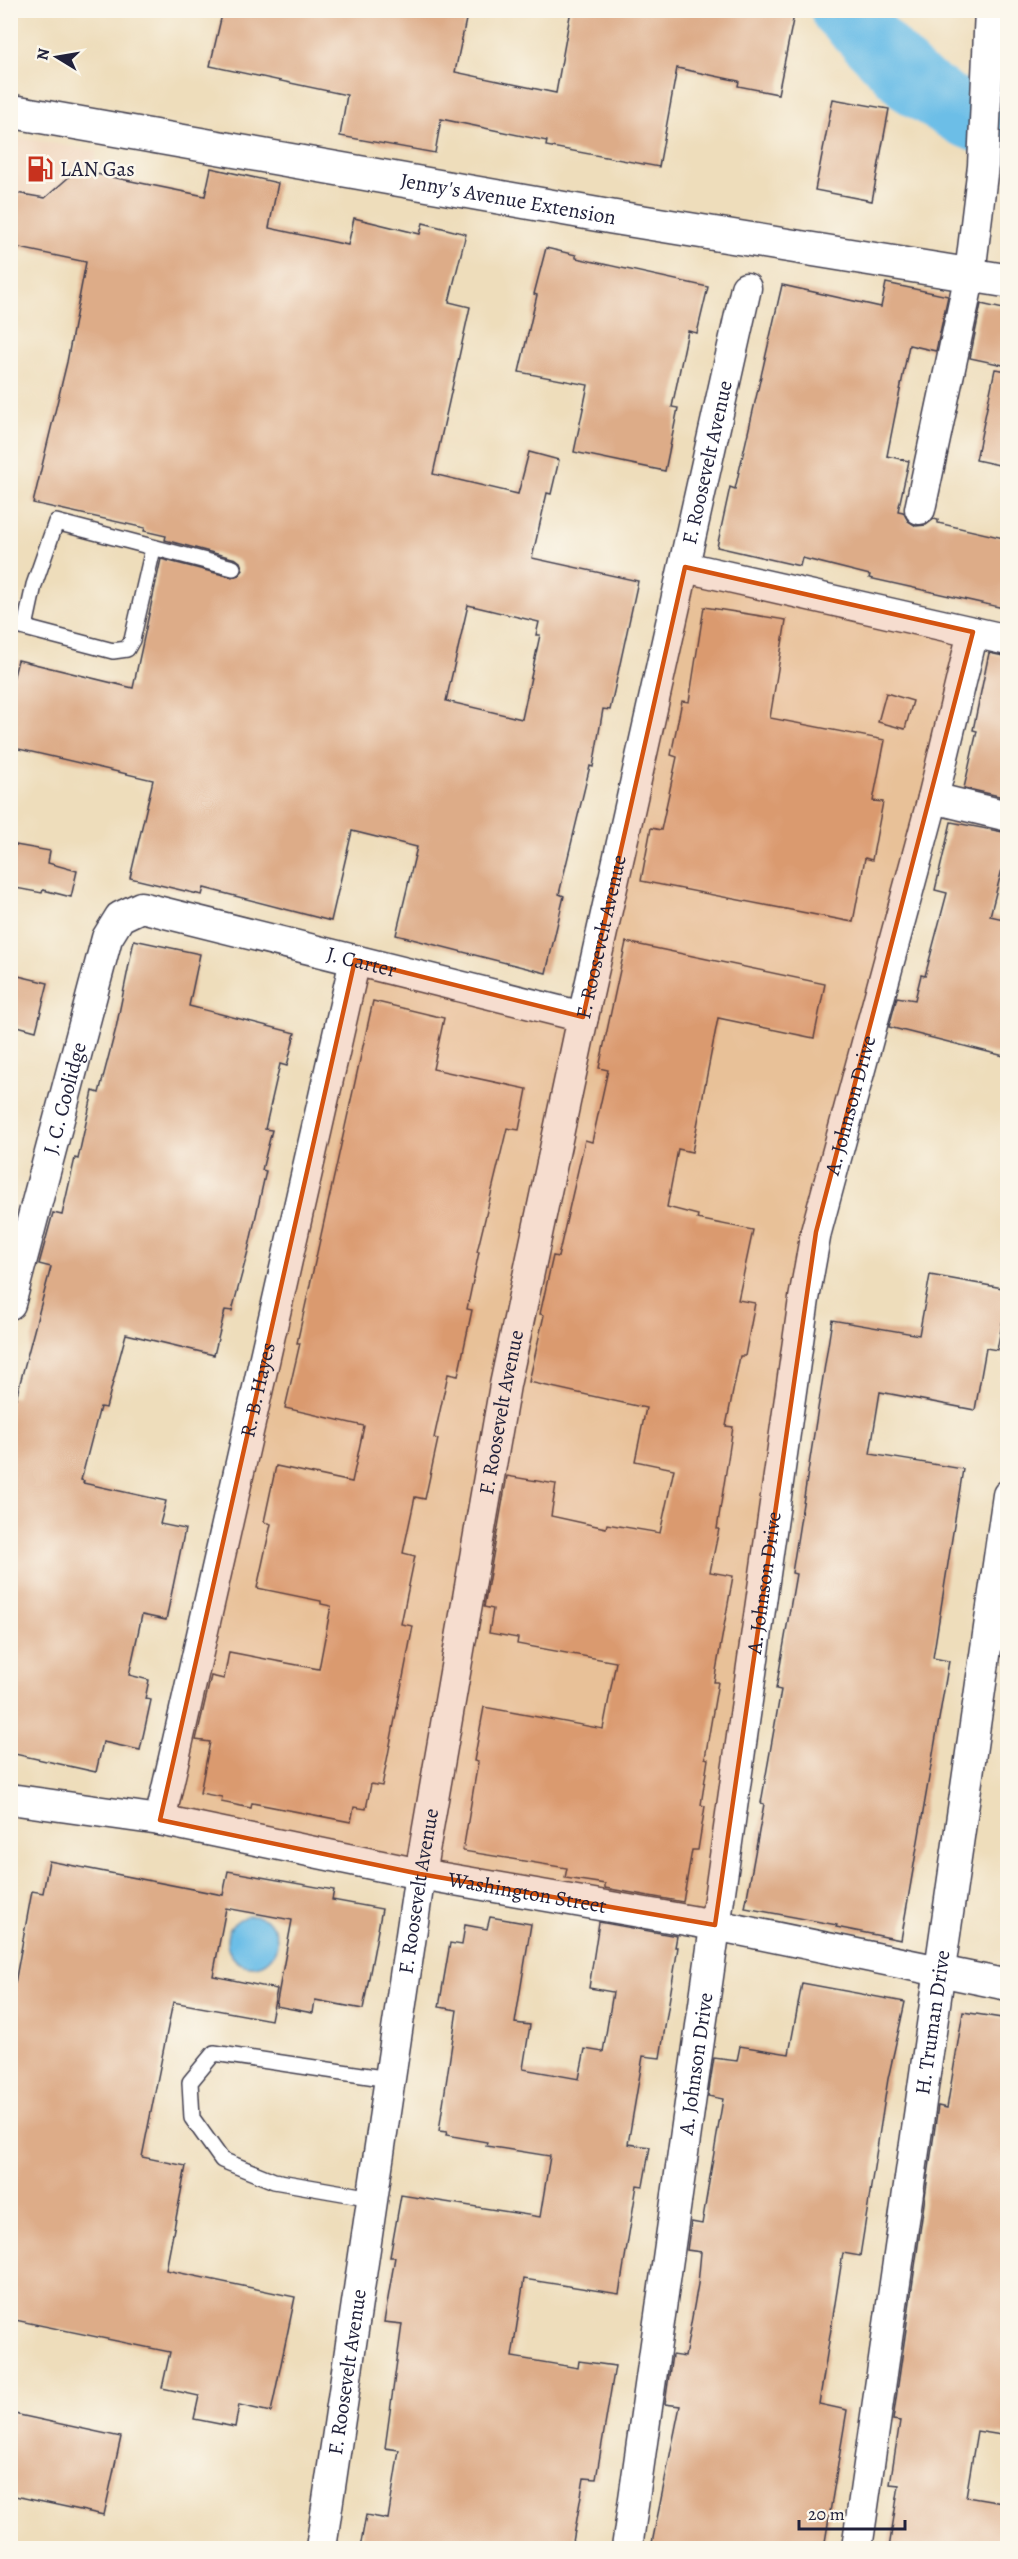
<svg xmlns="http://www.w3.org/2000/svg" width="1018" height="2559" viewBox="0 0 1018 2559" font-family="Alegreya,serif">
<style>
.built{fill:#f1d5bd}
.water{fill:#6cbee7;stroke:#477091;stroke-width:1.5}
.lines{fill:none;stroke-linecap:round;stroke-linejoin:round}
.river{stroke:#6cbee7;stroke-width:63}
.building{fill:#ddac88;fill-rule:evenodd}
.lane-casing{stroke:#413e4e;stroke-width:18}
.street-casing{stroke:#413e4e;stroke-width:33}
.secondary-casing{stroke:#413e4e;stroke-width:36}
.lane{stroke:#fff;stroke-width:15}
.street{stroke:#fff;stroke-width:30}
.secondary{stroke:#fff;stroke-width:33}
.marked{fill:#d45411;fill-opacity:0.2;stroke:#d45411;stroke-width:4.5;stroke-linejoin:round}
.labels{text-anchor:middle;stroke-width:5;stroke-linejoin:round;paint-order:stroke}
.poi-label{font-size:21px;fill:#22223b;stroke:#fbf7ec;text-anchor:start}
.street-label{font-size:21px;fill:#22223b;stroke:#fbf7ec}
</style>
<rect width="100%" height="100%" fill="#fbf7ec"/>
<filter id="ink" filterUnits="userSpaceOnUse"><feTurbulence type="fractalNoise" baseFrequency=".0167" numOctaves="2"/><feDisplacementMap in="SourceGraphic" scale="12" xChannelSelector="R" yChannelSelector="G"/><feConvolveMatrix kernelMatrix="1 2 1 2 8 2 1 2 1" color-interpolation-filters="sRGB"/></filter>
<filter id="wash" filterUnits="userSpaceOnUse"><feTurbulence type="fractalNoise" baseFrequency=".008" numOctaves="4" result="noise"/><feDisplacementMap in="SourceGraphic" scale="24" xChannelSelector="R" yChannelSelector="G"/><feGaussianBlur stdDeviation="1.35" result="paint"/><feColorMatrix in="noise" values="0 0 0 0 0 0 0 0 0 0 0 0 0 0 0 0 0 1.4 0 .05"/><feComposite in="paint" operator="in"/></filter>
<g filter="url(#wash)">
<rect width="100%" height="100%" fill="#edb"/>
<path class="built" d="M10,136L97,151L88,205L11,192Z"/>
<circle class="water" cx="252" cy="1941" r="25"/>
<g class="lines">
<path class="river" d="M842,10L913,83L964,115L1008,133"/>
</g>
<g id="blocks">
<g class="building">
<path d="M223,10H468L455,72L556,93L571,10H795L778,94L738,86L739,81L677,68L659,167L546,146L547,141L441,119L435,153L340,136L347,95L210,66Z"/>
<path d="M833,99L889,109L872,201L815,190Z"/>
<path d="M211,168L278,183L269,228L348,245L354,218L420,234L423,223L466,234L449,302L470,307L433,474L518,494L529,452L559,460L551,494L547,493L532,558L638,581L610,710L603,709L593,767L590,766L559,894L564,896L546,973L396,935L417,847L352,831L331,921L204,888L202,895L130,878L153,780L10,747V691L18,660L133,688L161,559L231,577L239,575L243,570L240,562L236,559L165,540L166,536L144,531L145,528L33,503L67,362L86,262L10,246V192L45,198L77,170L205,196ZM468,605L539,622L536,635H540L522,719L446,701Z"/>
<path d="M546,248L576,255V258L708,287L697,333L688,331L672,407L678,408L665,471L574,452L588,385L519,372L537,295L534,294Z"/>
<path d="M886,283L948,296L936,351L909,345L887,456L909,461L898,511L903,512L908,521L916,526L926,525L934,519L938,520V523L1008,539V609L869,578L870,575L802,558L800,566L717,547L730,487L735,489L782,285L881,307Z"/>
<path d="M981,304L1008,310V366L970,358Z"/>
<path d="M995,369L1008,371V467L976,460Z"/>
<path d="M704,607L786,620L770,718L885,740L873,801L883,802L872,860L865,858L853,922L641,881L651,828L661,830L677,757L671,755L682,701L689,702Z"/>
<path d="M989,653L1008,657V798L964,788L977,731L973,730Z"/>
<path d="M886,693L913,701L905,729L878,722Z"/>
<path d="M951,822L1008,833V846L990,916L1008,920V1057L889,1027L897,997L915,1000L921,975L925,976L947,893L935,890Z"/>
<path d="M10,844L50,851L48,863L77,871L71,897L43,890L42,893L10,887Z"/>
<path d="M134,940L200,954L189,1006L295,1033L287,1066L280,1064L265,1129L272,1130L262,1170L266,1171L248,1251L232,1311L225,1310L214,1355L126,1334L106,1408L100,1407L81,1480L84,1481L83,1483L166,1501L160,1524L185,1529L166,1620L142,1615L129,1675L149,1680L145,1699L151,1700L140,1750L103,1742L96,1772L10,1753V1396L16,1398L51,1267L39,1264L53,1213L62,1215L75,1158L78,1159L93,1091L99,1093L116,1028Z"/>
<path d="M626,942L825,984L814,1038L718,1018L692,1152L678,1149L667,1207L698,1215L697,1219L753,1230L738,1300L755,1303L745,1356H740L726,1426L733,1427L717,1529H719L710,1572L733,1576L714,1682H718L705,1758L708,1759L701,1805L705,1806L698,1850H692L683,1902L605,1888V1884L565,1878L567,1868L463,1851L478,1762L474,1761L484,1707L603,1729L616,1662L517,1644L518,1638L489,1633L493,1609L484,1607L507,1476L556,1484L551,1516L606,1528L607,1524L660,1533L674,1469L635,1461L646,1408L529,1382L544,1315L540,1314L553,1256L558,1257L585,1140L592,1142L608,1070L599,1068Z"/>
<path d="M10,974L48,983L36,1031L10,1024Z"/>
<path d="M373,1001L444,1018L433,1069L527,1089L519,1130L507,1128L477,1252H479L467,1309L472,1310L458,1376L448,1374L434,1438L438,1439L425,1499L415,1497L403,1553L415,1556L401,1624L413,1626L382,1786L371,1784L366,1809L354,1807L351,1822L252,1803L251,1808L221,1802L222,1797L200,1793L210,1742L196,1740L211,1676L224,1679L229,1652L319,1669L331,1606L321,1604V1601L257,1588L271,1524L264,1522L276,1466L352,1482L364,1426L285,1408L300,1343H297Z"/>
<path d="M930,1275L1008,1289V1294L997,1350L986,1348L975,1410L880,1392L870,1454L963,1469L933,1658L949,1661L901,1940L836,1927L837,1925L745,1908L764,1804L761,1803L781,1690L776,1689L796,1574L792,1573L832,1320L919,1335Z"/>
<path d="M49,1861L223,1895L228,1871L334,1890L332,1900L382,1909L363,2009L315,2000L313,2013L276,2006L292,1920L226,1908L213,1976L277,1989L271,2020L173,2002L142,2157L186,2166L166,2270L295,2297L271,2412L239,2405L235,2427L194,2419L199,2396L162,2388L170,2352L10,2319V1982L15,1983L32,1891L43,1893Z"/>
<path d="M490,1917L531,1924L515,2023L530,2025L523,2069L579,2079L585,2049L603,2052L613,1992L589,1988L599,1922L677,1936L675,1947H678L660,2058L643,2056L628,2144L650,2147L643,2186L637,2185L619,2294L524,2279L512,2357L578,2368L579,2361L615,2366L596,2479L584,2478L572,2548H360L366,2515L388,2519L399,2450L385,2448L402,2324L384,2322L395,2257H390L401,2195L540,2217L550,2156L486,2146L487,2142L446,2135L447,2132L439,2131L457,2010L439,2007L450,1943L462,1945L465,1925L487,1929Z"/>
<path d="M802,1983L905,2002L888,2079L860,2256L843,2253L824,2373L819,2404L847,2410L824,2548H651L680,2406L665,2404L672,2355L685,2357L698,2284L701,2252L687,2250L691,2222L702,2224L723,2099L708,2096L714,2058L737,2061L740,2046L789,2054Z"/>
<path d="M963,2012L1008,2019V2436L977,2431L966,2497L1008,2504V2548H889L899,2485L890,2484L900,2421L893,2420L938,2106L947,2108Z"/>
<path d="M10,2413L121,2437L104,2515L10,2495Z"/>
</g>
</g>
</g>
<g filter="url(#ink)">
<use href="#blocks" fill-opacity="0" stroke="#413e4e" stroke-width="1.5"/>
<g class="lines">
<g class="lane-casing">
<g id="lane">
<path d="M10,624L113,651L127,649L132,640L153,549"/>
<path d="M25,627L34,585L56,522L233,568"/>
<path d="M372,2198L274,2181L222,2160L192,2118L190,2082L214,2053L389,2079"/>
</g>
</g>
<g class="street-casing">
<g id="street">
<path d="M920,509L970,274L983,166L990,10"/>
<path d="M685,567L1008,640"/>
<path d="M933,798L1008,816"/>
<path id="s1" d="M10,1304L107,938L120,917L141,907L583,1017"/>
<path id="s2" d="M10,1799L160,1820L420,1874L715,1925L1008,1985"/>
<path id="s3" d="M160,1820L355,960"/>
<path id="s4" d="M321,2548L420,1874L505,1385L583,1017L746,288"/>
<path id="s5" d="M627,2548L804,1299L816,1232L933,798L973,632"/>
<path id="s6" d="M857,2548L1008,1495"/>
</g>
</g>
<g class="secondary-casing">
<g id="secondary">
<path id="s7" d="M10,111L612,217L1008,281"/>
</g>
</g>
<use href="#lane" class="lane"/>
<use href="#street" class="street"/>
<use href="#secondary" class="secondary"/>
</g>
</g>
<path class="marked" d="M685,567L973,632L816,1232L715,1925L420,1874L160,1820L355,960L583,1017Z"/>
<defs>
<g id="fuel-bare" transform="scale(2.07)"><path d="M-5.5-6h7V0h2V4h1.3V-2.5L3-4.5l.8-.8L6-3V5H2.5V1h-1V6h-7ZM-4.2-4.7v3.2H.2V-4.7Z" fill="#c8321e" stroke="#fbf7ec" stroke-width="2.5" paint-order="stroke"/></g>
</defs>
<g fill-rule="evenodd">
<use href="#fuel-bare" x="40" y="169"/>
</g>
<g class="labels">
<g class="poi-label">
<text x="60" y="176">LAN Gas</text>
</g>
<g class="street-label">
<text dy="7" stroke="none"><textPath href="#s7" startOffset="506">Jenny's Avenue Extension</textPath></text>
<text dy="7" stroke="none"><textPath href="#s4" startOffset="2122">F. Roosevelt Avenue</textPath></text>
<text dy="7" stroke="none"><textPath href="#s4" startOffset="1636">F. Roosevelt Avenue</textPath></text>
<text dy="7" stroke="none"><textPath href="#s1" startOffset="654">J. Carter</textPath></text>
<text dy="7" stroke="none"><textPath href="#s1" startOffset="213">J. C. Coolidge</textPath></text>
<text dy="7" stroke="none"><textPath href="#s5" startOffset="1461">A. Johnson Drive</textPath></text>
<text dy="7" stroke="none"><textPath href="#s3" startOffset="441">R. B. Hayes</textPath></text>
<text dy="7" stroke="none"><textPath href="#s4" startOffset="1150">F. Roosevelt Avenue</textPath></text>
<text dy="7" stroke="none"><textPath href="#s5" startOffset="975">A. Johnson Drive</textPath></text>
<text dy="7" stroke="none"><textPath href="#s4" startOffset="664">F. Roosevelt Avenue</textPath></text>
<text dy="7" stroke="none"><textPath href="#s2" startOffset="526">Washington Street</textPath></text>
<text dy="7" stroke="none"><textPath href="#s6" startOffset="531">H. Truman Drive</textPath></text>
<text dy="7" stroke="none"><textPath href="#s5" startOffset="489">A. Johnson Drive</textPath></text>
<text dy="7" stroke="none"><textPath href="#s4" startOffset="178">F. Roosevelt Avenue</textPath></text>
</g>
</g>
<rect width="1018" height="2559" fill="none" stroke="#fbf7ec" stroke-width="36"/>
<g transform="translate(57 57) rotate(281)" stroke="#fbf7ec" stroke-width="4.5" paint-order="stroke">
<path d="M0-4.5L10 22L0 15L-10 22Z" fill="#22223b"/>
<text y="-9" font-size="16" font-weight="bold" text-anchor="middle" fill="#22223b">N</text>
</g>
<path d="M799 2520v9h106v-9" fill="none" stroke="#22223b" stroke-width="3"/>
<text x="808" y="2520" font-size="18" fill="#22223b" stroke="#fbf7ec" stroke-width="4.5" paint-order="stroke">20 m</text>
</svg>
